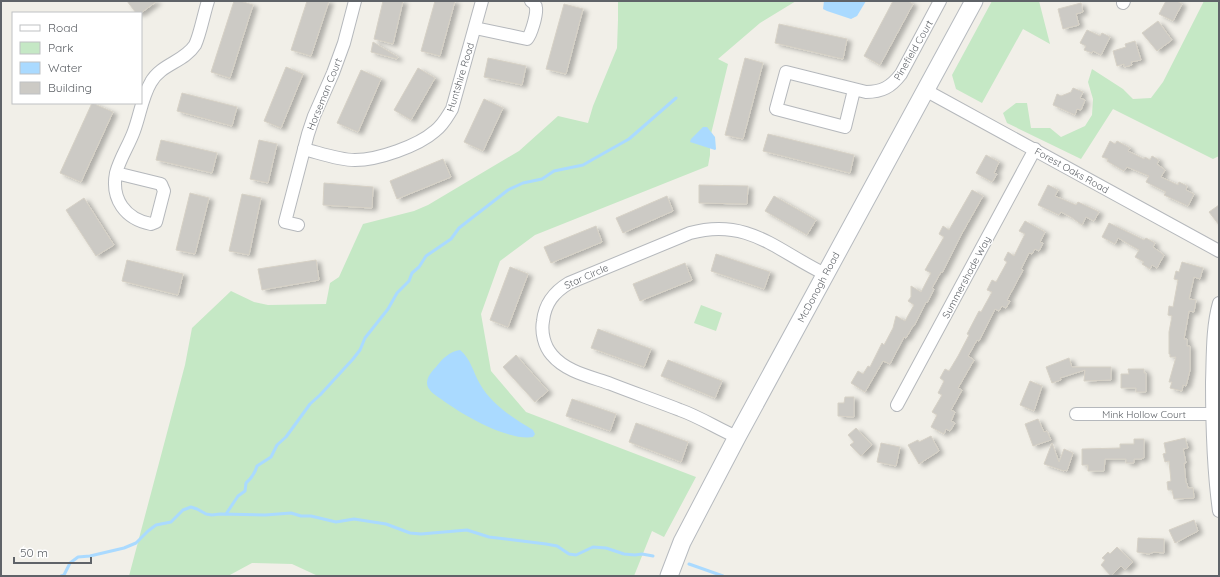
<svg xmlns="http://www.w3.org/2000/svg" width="1220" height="577" viewBox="0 0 1220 577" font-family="Quicksand,sans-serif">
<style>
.green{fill:#c5e8c5}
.water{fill:#aadaff}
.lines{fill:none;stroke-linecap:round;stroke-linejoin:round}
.stream{stroke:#aadaff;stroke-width:3}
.building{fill:#cccac5;stroke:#d6d1c6;filter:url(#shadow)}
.street-casing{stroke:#b5b8bc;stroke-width:14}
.secondary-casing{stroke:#b6babf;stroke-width:19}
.street{stroke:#fff;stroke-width:12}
.secondary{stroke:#fff;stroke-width:17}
.labels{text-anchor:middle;stroke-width:3;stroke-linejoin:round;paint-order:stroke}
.street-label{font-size:10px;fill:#5f6368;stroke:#fff}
</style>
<defs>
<filter id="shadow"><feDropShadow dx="4.5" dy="2.5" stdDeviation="2" flood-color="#0004"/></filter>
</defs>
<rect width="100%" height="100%" fill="#f1efe8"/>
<g class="green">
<path d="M618,1H796L760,23L718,59L728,64L710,138V155L708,166L535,235L500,261L481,314L491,371L526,412L696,477L664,537L652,531L634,576H318L292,564L252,563L228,576H129L185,365L192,328L231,291L254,302L268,305L326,304L330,283L339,277L363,224L414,211L428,205L519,151L558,116L588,123L593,106L617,48L618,20Z"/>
<path d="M992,1H1039L1050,44L1023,29L982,103L956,89L952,75Z"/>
<path d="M1204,1H1219V156L1213,159L1113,109L1081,159L1007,123L1003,113L1016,103H1027L1031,128H1050L1061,137L1085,126L1092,115L1093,99L1088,82L1092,69L1123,89L1133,99L1151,98L1163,82Z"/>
<path d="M701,305L722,313L716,331L694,323Z"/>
</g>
<g class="water">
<path d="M824,1H866L857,16L851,19L827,11L823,9Z"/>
<path d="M703,127H707L715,137L716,149L715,150L690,142L691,139Z"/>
<path d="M460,350C471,359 473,372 480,384C492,405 513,418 533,430L535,434L533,437C507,441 461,414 441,399C435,395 427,390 427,383C427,377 432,371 436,367C442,359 450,351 460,350Z"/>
</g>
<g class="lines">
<g class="stream">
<path d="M226,514L238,496L245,491L246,483C252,478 255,473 257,466L271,457L277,445L286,437L310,404L320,395L353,359L360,350L365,338L388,309L397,293L409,281L412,273L419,267L426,256L451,239L459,228L508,190L523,183L542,179L554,171L583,165L597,157L629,139L676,98"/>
<path d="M689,564L723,576"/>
<path d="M61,576L64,575L70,563L78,557L90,556L124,548L136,543L148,531L156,525L171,522L183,510L191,507L197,509L206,514L212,515L220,514L265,515L291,513L301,516H311L336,522L354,519L386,524L410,533L421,534L467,530L489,537L546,544L557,546L569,554L576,555L593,547L606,548L624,554L635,555L642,554L653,556"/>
</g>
</g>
<g class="building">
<path d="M127,1H157L141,13H136Z"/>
<path d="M234,1H240L253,5L230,78L211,72Z"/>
<path d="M307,1H329L311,56L291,50Z"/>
<path d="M383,1H403L393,44L374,39Z"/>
<path d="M435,1H455L440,56L421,51Z"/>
<path d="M893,1H908L913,4L880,65L864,56Z"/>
<path d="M1166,1H1177L1182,4L1173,21L1159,14Z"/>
<path d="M1081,3L1083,12L1076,14L1079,25L1063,29L1058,9Z"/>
<path d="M564,4L583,9L566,74L546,69Z"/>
<path d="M1158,21L1172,40L1157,51L1142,33Z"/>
<path d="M779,24L847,39L843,59L775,43Z"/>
<path d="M1087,30L1100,36L1102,33L1110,37L1101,55L1093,51L1092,53L1084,50L1086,46L1080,43Z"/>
<path d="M1135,41L1141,60L1131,62L1132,65L1124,67V64L1117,66L1113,51L1126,47L1125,44Z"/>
<path d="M373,42L398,57L397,59L371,52Z"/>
<path d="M488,58L526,66L522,85L484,77Z"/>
<path d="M745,58L763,63L743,139L725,135Z"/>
<path d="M286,67L303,74L281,128L264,121Z"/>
<path d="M418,68L435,78L411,120L394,110Z"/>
<path d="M361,70L381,79L358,132L337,123Z"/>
<path d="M1073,88L1083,92L1080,98L1085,100L1081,110L1077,109L1075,115L1053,105L1057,94L1061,96L1071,92Z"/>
<path d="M182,93L237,107L232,126L177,111Z"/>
<path d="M484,99L503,108L483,151L464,142Z"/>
<path d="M92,103L113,112L81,182L60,173Z"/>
<path d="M768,134L854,155L850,173L763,151Z"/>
<path d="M161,140L217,153L212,173L156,160Z"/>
<path d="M259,140L277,144L268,183L250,179Z"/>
<path d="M1110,141L1115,144L1117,141L1130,148L1128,151L1144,159L1145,157L1150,160L1152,156L1159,160L1157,164L1165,170L1161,177L1178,185L1179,182L1187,186L1186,190L1194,194L1188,206L1164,195L1166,192L1146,182L1149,176L1127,167L1124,171L1107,161L1108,159L1102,157Z"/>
<path d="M986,155L999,162L994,173L997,174L992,182L976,173Z"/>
<path d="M443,159L451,177L397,199L390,181Z"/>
<path d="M324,183L373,187L372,208L323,205Z"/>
<path d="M699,185L748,186L747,204L699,203Z"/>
<path d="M1048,185L1058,190L1055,196L1076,205L1078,202L1099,212L1094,221L1086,217L1082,225L1071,217L1061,212L1059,215L1038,205Z"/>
<path d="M972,190L983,196L961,235L942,273L941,272L932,288L934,289L927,303L926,302L914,326H913L906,338L904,337L890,364L883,361L865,392L851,383L858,371L863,374L868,366L870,367L882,343L884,345L893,328L896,316L905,321L914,305L908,301L911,297V286L921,292L931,273L925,270L944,237L939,234L943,226L949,230Z"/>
<path d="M190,193L209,198L195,254L176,250Z"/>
<path d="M242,194L261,198L249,255L229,251Z"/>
<path d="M667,196L673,211L623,233L616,218Z"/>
<path d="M774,196L816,220L807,235L765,211Z"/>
<path d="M84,198L114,245L96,256L66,210Z"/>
<path d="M1219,205V225L1209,212Z"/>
<path d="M1025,221L1045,232L1040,242L1043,243L1039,251L1035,249L1032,254L1029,253L1021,269L1023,270L1007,300L1010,301L1006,308L1002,306L999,311L995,309L979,341L977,340L968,356L974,360L958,388L962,390L951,410L955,412L951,421L955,423L950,431L946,429L944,434L931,427L937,415L932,412L942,395L938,393L944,381L940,378L945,369L949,371L958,356L969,335L967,334L979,311L981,312L992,292L987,290L992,280L996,282L1007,262L1004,260L1008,252L1014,256L1025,234L1019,231Z"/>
<path d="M1109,223L1144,240L1146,238L1155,243L1153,247L1164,255L1157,268L1152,265L1150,269L1142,264L1144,262L1135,257L1139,250L1118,238L1115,244L1102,237Z"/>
<path d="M596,226L602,242L551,263L544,247Z"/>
<path d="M716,254L770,272L764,289L711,271Z"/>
<path d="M127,260L183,274L178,295L122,281Z"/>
<path d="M316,260L319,280L262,290L258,269Z"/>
<path d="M1182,262L1203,268L1200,279L1194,277L1189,299L1196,300L1194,312L1189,311L1184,339H1187V346H1190V370L1186,386L1183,385L1182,391L1170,388L1172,382H1169L1176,357H1170V354H1169V332L1172,316L1168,315L1169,306L1173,307L1178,280L1174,279L1176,271L1179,272Z"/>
<path d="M685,263L692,280L640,301L633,284Z"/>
<path d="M510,267L528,274L508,327L490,320Z"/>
<path d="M598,329L651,349L644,367L591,348Z"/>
<path d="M516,355L548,391L535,402L503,367Z"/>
<path d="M1069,358L1072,367H1111V380L1084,381L1085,370L1060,378L1061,380L1052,383L1046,367Z"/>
<path d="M668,360L722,381L715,398L661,376Z"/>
<path d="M1128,369H1144V373H1146V392H1136V388H1121V374H1129Z"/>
<path d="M1030,381L1042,386L1034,411L1020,405Z"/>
<path d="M845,397H854V417L838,416V403H844Z"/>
<path d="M572,399L616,414L610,431L566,416Z"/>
<path d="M1038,419L1044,432L1047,431L1051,440L1033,446L1025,424Z"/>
<path d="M636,423L688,442L681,462L629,442Z"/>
<path d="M856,428L872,445L861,456L850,445L854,442L848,435Z"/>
<path d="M931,436L939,451L919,464L908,445L918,440L919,442Z"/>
<path d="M1185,438L1188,448L1183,449L1186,463H1184L1186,483H1187L1188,488H1193L1194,498L1174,499L1172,490H1168L1167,482L1171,481L1169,461L1165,462L1163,454L1166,453L1164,443Z"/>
<path d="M1134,439H1144V458H1142V459H1134V463H1126V459H1105L1104,471H1088V465H1082V449L1120,448V444H1134Z"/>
<path d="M881,443L900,447L896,466L877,462Z"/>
<path d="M1052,443L1059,462L1064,449L1073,453L1067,471L1065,470L1064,471L1044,464Z"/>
<path d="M1194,520L1198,531L1175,543L1169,530Z"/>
<path d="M1138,538L1164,539V553L1154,552L1149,554L1137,552Z"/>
<path d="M1117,547L1133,562L1125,570L1121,566L1111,576L1101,565L1105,560L1102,558L1108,552L1110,554Z"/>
</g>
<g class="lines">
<g class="street-casing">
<g id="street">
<path d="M1123,3L1124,1"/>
<path d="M475,28L527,39C531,35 537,15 536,8C536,5 534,3 531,1"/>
<path d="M854,90L845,127L776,109L786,72L866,92C882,92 891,87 901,74L940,1"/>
<path d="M925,90L1219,251"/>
<path d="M304,149C320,153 338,160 355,160C378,160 418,146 435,131C443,125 447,117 452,109L482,1"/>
<path d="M116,173L161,184L164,191L156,222L151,224C125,219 111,199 116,173C120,158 129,145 134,131C140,115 142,97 151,82C161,64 184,62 195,45C200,35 204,13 208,1"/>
<path d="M298,225L285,222L308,134L314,116L333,73L344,43L355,1"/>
<path d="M1219,303C1212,328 1213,356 1212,382C1212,425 1213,468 1219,511"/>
<path d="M897,405L1035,149"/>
<path d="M1076,414H1212"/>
<path d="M737,437C718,429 700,417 680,410C657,401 634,393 611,384C592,377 566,372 552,355C544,346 541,332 543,321C545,303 554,292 569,283L690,233C748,217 777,251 825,274"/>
</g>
</g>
<g class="secondary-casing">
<path id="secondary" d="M669,576L682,542L737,437L974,1"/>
</g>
<use href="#street" class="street"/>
<use href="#secondary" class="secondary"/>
</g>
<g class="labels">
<g class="street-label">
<text transform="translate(913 50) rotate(-60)" y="4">Pinefield Court</text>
<text transform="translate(460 77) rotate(-73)" y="4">Huntshire Road</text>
<text transform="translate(324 94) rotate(-68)" y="4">Horseman Court</text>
<text transform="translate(1072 170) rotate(29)" y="4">Forest Oaks Road</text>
<text transform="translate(586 276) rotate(-24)" y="4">Star Circle</text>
<text transform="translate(966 277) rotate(-62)" y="4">Summershade Way</text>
<text transform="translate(818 287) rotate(-62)" y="4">McDonogh Road</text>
<text x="1144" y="418">Mink Hollow Court</text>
</g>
</g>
<rect width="1220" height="577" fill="none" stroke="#5f6368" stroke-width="4"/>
<rect x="12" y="12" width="130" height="92" fill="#ffffff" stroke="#bfc1c3"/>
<rect x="20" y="25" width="20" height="6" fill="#ffffff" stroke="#bfc1c3"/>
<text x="48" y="32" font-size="12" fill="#5f6368">Road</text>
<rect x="20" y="42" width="20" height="12" fill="#c5e8c5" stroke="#bfc1c3"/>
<text x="48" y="52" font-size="12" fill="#5f6368">Park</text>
<rect x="20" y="62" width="20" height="12" fill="#aadaff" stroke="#bfc1c3"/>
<text x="48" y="72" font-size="12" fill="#5f6368">Water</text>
<rect x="20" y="82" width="20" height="12" fill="#cccac5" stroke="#bfc1c3"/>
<text x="48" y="92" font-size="12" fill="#5f6368">Building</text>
<path d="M14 557v6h77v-6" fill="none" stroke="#5f6368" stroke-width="2"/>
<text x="20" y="557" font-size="12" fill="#5f6368" stroke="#ffffff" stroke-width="3" paint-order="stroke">50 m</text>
</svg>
